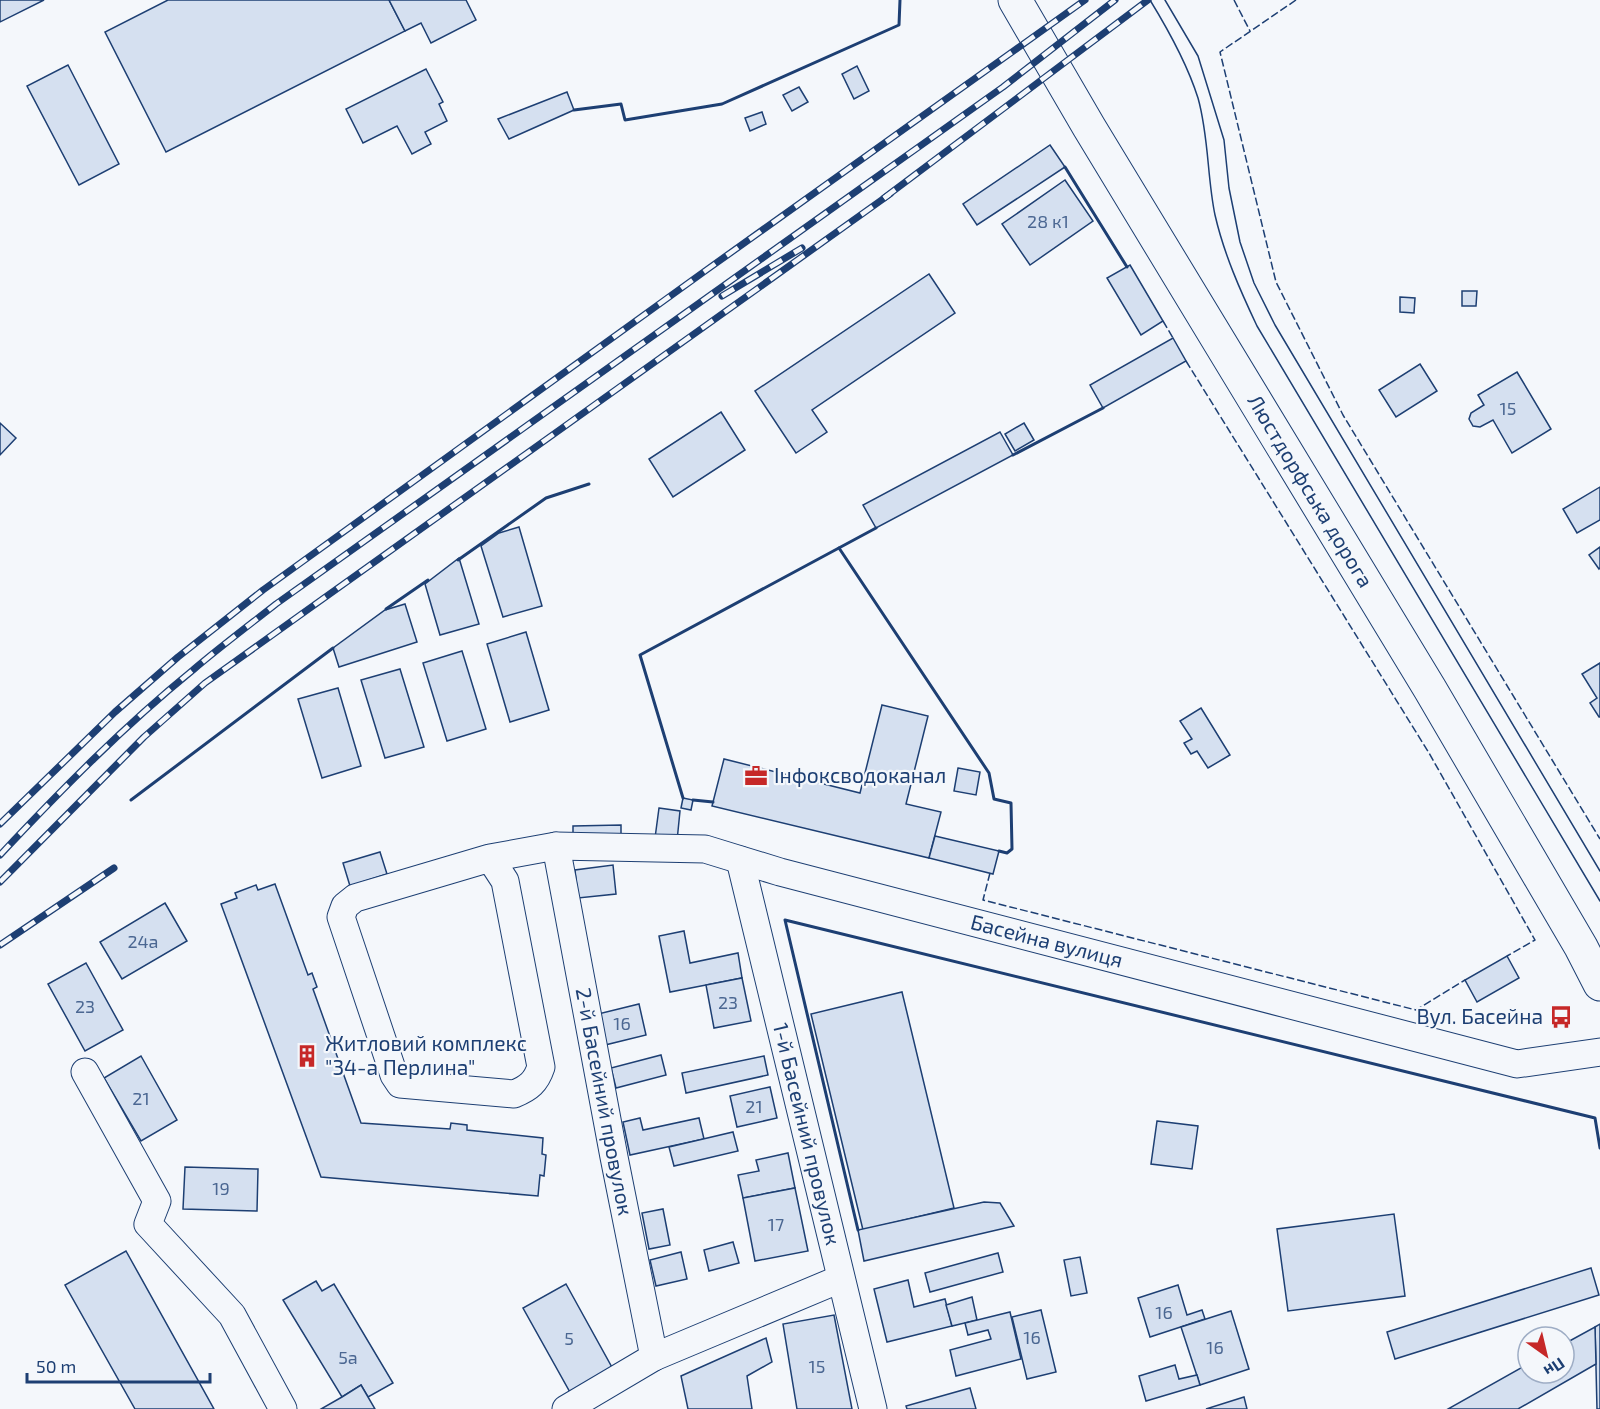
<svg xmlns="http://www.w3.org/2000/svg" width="1600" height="1409" viewBox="0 0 1600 1409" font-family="'Exo 2',sans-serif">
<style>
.building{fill:#d5e0f0;stroke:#1d3f73;stroke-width:1.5}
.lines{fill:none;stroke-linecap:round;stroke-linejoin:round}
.minor-casing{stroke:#1d3f73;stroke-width:29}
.major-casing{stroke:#1d3f73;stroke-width:35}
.minor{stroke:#f4f7fb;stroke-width:27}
.major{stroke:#f4f7fb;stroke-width:33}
.tram{stroke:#1d3f73;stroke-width:1.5}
.rail-casing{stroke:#1d3f73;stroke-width:7}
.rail{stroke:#f4f7fb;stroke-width:4.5;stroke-dasharray:14;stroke-linecap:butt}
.fence{stroke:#1d3f73;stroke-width:1.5;stroke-dasharray:8 3;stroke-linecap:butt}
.wall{stroke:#1d3f73;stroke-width:3}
.labels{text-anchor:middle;stroke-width:4.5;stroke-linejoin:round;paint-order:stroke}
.number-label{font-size:18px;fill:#4b6792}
.street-label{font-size:21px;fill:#1d3f73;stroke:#f4f7fb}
.poi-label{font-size:21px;fill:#1d3f73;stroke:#f4f7fb;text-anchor:start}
</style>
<rect width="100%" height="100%" fill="#f4f7fb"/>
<g class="building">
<path d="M0,0H44L0,22Z"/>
<path d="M168,0H389L405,31L166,152L105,32Z"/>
<path d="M389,0H466L476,20L431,43L421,23L405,31Z"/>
<path d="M68,65L119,164L79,185L27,86Z"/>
<path d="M857,66L869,91L854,99L842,74Z"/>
<path d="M426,69L443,102L439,104L447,121L425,132L431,144L412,154L397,126L363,143L346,109Z"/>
<path d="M799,87L808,102L792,111L783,95Z"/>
<path d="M567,92L574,110L509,139L498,119Z"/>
<path d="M762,112L766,124L750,131L745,118Z"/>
<path d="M1050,145L1065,167L977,225L963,204Z"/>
<path d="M1065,180L1093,221L1030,265L1002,224Z"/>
<path d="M1130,265L1163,321L1141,335L1107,278Z"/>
<path d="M929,274L955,313L812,410L827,432L796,453L755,391Z"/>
<path d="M1462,291H1477L1476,306H1462Z"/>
<path d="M1400,297L1415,298L1414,313L1400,312Z"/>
<path d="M1173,338L1186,361L1103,408L1090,385Z"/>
<path d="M1420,364L1437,391L1396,417L1379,390Z"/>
<path d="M1517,372L1551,429L1512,453L1493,420L1480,427L1473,426L1469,419L1471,413L1484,405L1478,395Z"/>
<path d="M721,412L745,450L673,497L649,459Z"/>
<path d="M0,423L16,438L0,455Z"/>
<path d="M1024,423L1034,440L1015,451L1005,434Z"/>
<path d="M1000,432L1013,455L876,528L863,505Z"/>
<path d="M1600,487V520L1577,533L1563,509Z"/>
<path d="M519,527L542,606L503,617L481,546L499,533Z"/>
<path d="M1600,547V568L1599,569L1589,555Z"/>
<path d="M459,558L479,624L440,635L425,584Z"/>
<path d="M405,604L417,642L339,667L333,648L385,610Z"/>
<path d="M526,632L549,710L510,722L487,644Z"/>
<path d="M462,651L486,729L447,741L423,663Z"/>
<path d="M1600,663V717H1599L1590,703L1597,698L1582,674Z"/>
<path d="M400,669L424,747L385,758L361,680Z"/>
<path d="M338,688L361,766L322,778L298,699Z"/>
<path d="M882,705L928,716L906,804L941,812L929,858L712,806L724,759L860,793Z"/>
<path d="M1201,708L1230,755L1208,768L1197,751L1191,754L1184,743L1192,739L1180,721Z"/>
<path d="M958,768L980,772L976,795L954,791Z"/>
<path d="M683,798L693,800L691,810L681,808Z"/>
<path d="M659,808L680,811L677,841L655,838Z"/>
<path d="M621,825V839H573V826Z"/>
<path d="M935,836L999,851L993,874L929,858Z"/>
<path d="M380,852L387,874L350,886L343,863Z"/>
<path d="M613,865L616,894L578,898L575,870Z"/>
<path d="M275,884L308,975L312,973L317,987L313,989L361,1123L450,1129L451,1123L467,1125V1130L543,1138L542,1154L546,1155L544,1176L540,1175L538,1196L321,1177L221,904L237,898L235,893L256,885L258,890Z"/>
<path d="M165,903L187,941L122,979L100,942Z"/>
<path d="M684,931L690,963L738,953L742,978L670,992L659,936Z"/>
<path d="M1507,956L1519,978L1477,1002L1465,980Z"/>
<path d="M86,963L123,1030L85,1051L48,984Z"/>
<path d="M742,978L751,1021L714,1028L706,985Z"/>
<path d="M902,992L954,1208L863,1230L811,1014Z"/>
<path d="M639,1004L646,1035L605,1045L598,1014Z"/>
<path d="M661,1055L666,1075L616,1088L611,1068Z"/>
<path d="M141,1056L177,1120L141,1141L104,1078Z"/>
<path d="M764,1056L768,1075L686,1093L682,1073Z"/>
<path d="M770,1087L777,1118L737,1127L730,1096Z"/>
<path d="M640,1118L643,1130L699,1118L704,1139L630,1155L623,1122Z"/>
<path d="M1157,1121L1198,1126L1192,1169L1151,1164Z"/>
<path d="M733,1132L738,1151L674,1166L669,1147Z"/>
<path d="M788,1153L795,1188L743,1198L738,1175L759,1171L756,1160Z"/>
<path d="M185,1167L258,1169L257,1211L183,1209Z"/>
<path d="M795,1188L808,1251L755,1261L743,1198Z"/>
<path d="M984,1202L1000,1203L1014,1226L864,1261L858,1230Z"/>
<path d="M663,1209L670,1245L649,1249L642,1213Z"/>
<path d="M1394,1214L1405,1296L1288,1311L1277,1229Z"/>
<path d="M733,1242L739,1263L709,1271L704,1250Z"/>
<path d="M126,1251L214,1409H135L65,1285Z"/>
<path d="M681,1252L687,1279L656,1286L650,1260Z"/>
<path d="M998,1253L1003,1272L930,1292L925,1273Z"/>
<path d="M1080,1257L1087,1293L1071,1296L1064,1260Z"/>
<path d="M1591,1268L1599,1295L1395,1359L1387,1332Z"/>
<path d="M908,1280L914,1307L945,1299L952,1326L887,1342L874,1289Z"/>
<path d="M316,1281L322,1291L334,1284L393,1383L368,1397L361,1385L342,1397L283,1300Z"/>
<path d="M566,1284L614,1371L571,1394L523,1308Z"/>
<path d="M1178,1285L1187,1315L1202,1310L1205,1319L1150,1337L1138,1298Z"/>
<path d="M972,1297L977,1320L952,1326L946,1305Z"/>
<path d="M1041,1310L1056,1372L1027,1379L1012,1317Z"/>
<path d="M1231,1311L1249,1369L1200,1385L1181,1327Z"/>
<path d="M1010,1312L1021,1359L956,1376L950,1350L991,1339L988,1330L968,1335L965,1323Z"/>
<path d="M834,1315L852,1409H797L783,1324Z"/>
<path d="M1600,1324V1409H1597L1595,1327Z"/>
<path d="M1595,1327L1596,1364L1518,1409H1448L1528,1364V1373H1564V1344Z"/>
<path d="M766,1338L772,1362L747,1376L752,1409H688L681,1376Z"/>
<path d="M1175,1365L1179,1379L1197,1375L1200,1385L1146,1401L1139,1376Z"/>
<path d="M361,1385L375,1409H321L342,1397Z"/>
<path d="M970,1388L976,1409H907L906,1406Z"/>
<path d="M1244,1397L1247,1409H1206Z"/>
</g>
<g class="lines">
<g class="minor-casing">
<g id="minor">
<path id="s1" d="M556,846L614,1157L654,1357"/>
<path id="s2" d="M490,858L505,881L541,1067C536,1082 529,1088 514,1094L400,1084L394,1075L341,917L345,906L355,898L490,858L556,846L705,849L780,872L1517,1064L1600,1052"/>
<path id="s3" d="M740,860L873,1409"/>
<path d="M85,1072L157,1201L148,1224L232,1315L283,1409"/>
<path d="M566,1409L654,1357L840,1279"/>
</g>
</g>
<g class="major-casing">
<g id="major">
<path id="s4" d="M1015,0L1089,127L1430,689L1581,947L1600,984"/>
</g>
</g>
<use href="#minor" class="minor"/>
<use href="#major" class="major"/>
<g class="tram">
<path d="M1150,0C1169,31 1187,63 1198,98C1209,137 1207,177 1215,215C1224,254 1240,290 1257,326L1600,901"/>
<path d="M1165,0L1198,56L1224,140L1229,188L1240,242L1254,283L1275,325L1600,871"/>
</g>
<g class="rail-casing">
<g id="rail">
<path d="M884,198L1148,0"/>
<path d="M722,296L802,248"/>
<path d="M0,824L115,712L178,657L263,590L705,271L1085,0"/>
<path d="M0,855C61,790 124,726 193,670C220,647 248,626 276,604L1003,87L1115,0"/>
<path d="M0,882L144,737L205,683L890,194"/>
<path d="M0,945L114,868"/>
</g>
</g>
<use href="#rail" class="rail"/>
<g class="fence">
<path d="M1234,0L1250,31"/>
<path d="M1296,0L1220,52L1276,282L1343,415L1600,839"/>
<path d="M1163,321L1173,338"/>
<path d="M1186,361L1429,753L1535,940L1507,956"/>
<path d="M990,873L983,900L1416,1010L1465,980"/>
</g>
<g class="wall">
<path d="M574,110L621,104L625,120L722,104L899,25L900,0"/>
<path d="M1065,167L1127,267"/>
<path d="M1013,455L1103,408"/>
<path d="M839,548L989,773L994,799L1011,803L1012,849L1007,853L999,851"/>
<path d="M458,560L546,498L589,484"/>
<path d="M386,609L428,580"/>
<path d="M683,798L640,655L876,528"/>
<path d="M131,800L333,648"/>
<path d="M693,800L713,802"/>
<path d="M858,1230L785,920L1595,1118L1600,1148"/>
</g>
</g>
<defs>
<g id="office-bare" transform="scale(1.8)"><path d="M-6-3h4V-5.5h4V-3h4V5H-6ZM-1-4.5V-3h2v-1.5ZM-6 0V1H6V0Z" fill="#c62828" stroke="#f4f7fb" stroke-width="2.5" paint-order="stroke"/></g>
<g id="bus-bare" transform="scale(1.8)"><path d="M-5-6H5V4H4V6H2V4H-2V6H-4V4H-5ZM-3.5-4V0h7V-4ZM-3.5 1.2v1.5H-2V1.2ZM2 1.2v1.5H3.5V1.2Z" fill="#c62828" stroke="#f4f7fb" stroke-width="2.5" paint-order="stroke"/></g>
<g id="building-bare" transform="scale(1.8)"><path d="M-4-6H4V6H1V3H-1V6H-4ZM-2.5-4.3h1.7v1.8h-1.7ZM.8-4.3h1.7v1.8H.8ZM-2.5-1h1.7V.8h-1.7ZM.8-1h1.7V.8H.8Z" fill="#c62828" stroke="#f4f7fb" stroke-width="2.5" paint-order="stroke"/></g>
</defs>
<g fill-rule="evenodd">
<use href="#office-bare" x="756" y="776"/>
<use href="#bus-bare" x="1561" y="1017"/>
<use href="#building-bare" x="307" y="1056"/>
</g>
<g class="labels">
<g class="number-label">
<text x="1048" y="228">28 к1</text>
<text x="1508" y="415">15</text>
<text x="143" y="948">24а</text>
<text x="728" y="1009">23</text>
<text x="85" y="1013">23</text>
<text x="622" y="1030">16</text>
<text x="141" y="1105">21</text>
<text x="754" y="1113">21</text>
<text x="221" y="1195">19</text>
<text x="776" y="1231">17</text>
<text x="1164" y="1319">16</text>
<text x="1032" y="1344">16</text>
<text x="569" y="1345">5</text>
<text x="1215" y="1354">16</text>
<text x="348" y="1364">5а</text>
<text x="817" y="1373">15</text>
</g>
<g class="street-label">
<text dy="7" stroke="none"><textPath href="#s4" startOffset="573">Люстдорфська дорога</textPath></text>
<text dy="7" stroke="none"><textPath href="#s2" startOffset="1284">Басейна вулиця</textPath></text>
<text dy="7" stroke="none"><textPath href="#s1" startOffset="260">2-й Басейний провулок</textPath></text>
<text dy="7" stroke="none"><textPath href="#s3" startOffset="282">1-й Басейний провулок</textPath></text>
</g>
<g class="poi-label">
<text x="774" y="783">Інфоксводоканал</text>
<text x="1543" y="1024" text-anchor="end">Вул. Басейна</text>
<text x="325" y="1051">Житловий комплекс<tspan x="325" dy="24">"34-а Перлина"</tspan></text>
</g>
</g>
<g transform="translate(1546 1355) rotate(146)"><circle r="28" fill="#f4f7fb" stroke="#9eadc5" stroke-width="1.5"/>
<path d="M0-4.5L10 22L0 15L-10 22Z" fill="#c62828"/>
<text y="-9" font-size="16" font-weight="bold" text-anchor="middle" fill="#1d3f73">Пн</text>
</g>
<path d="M27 1373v9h183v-9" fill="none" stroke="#1d3f73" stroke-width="3"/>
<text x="36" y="1373" font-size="18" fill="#1d3f73" stroke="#f4f7fb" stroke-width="4.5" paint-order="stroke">50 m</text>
</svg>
